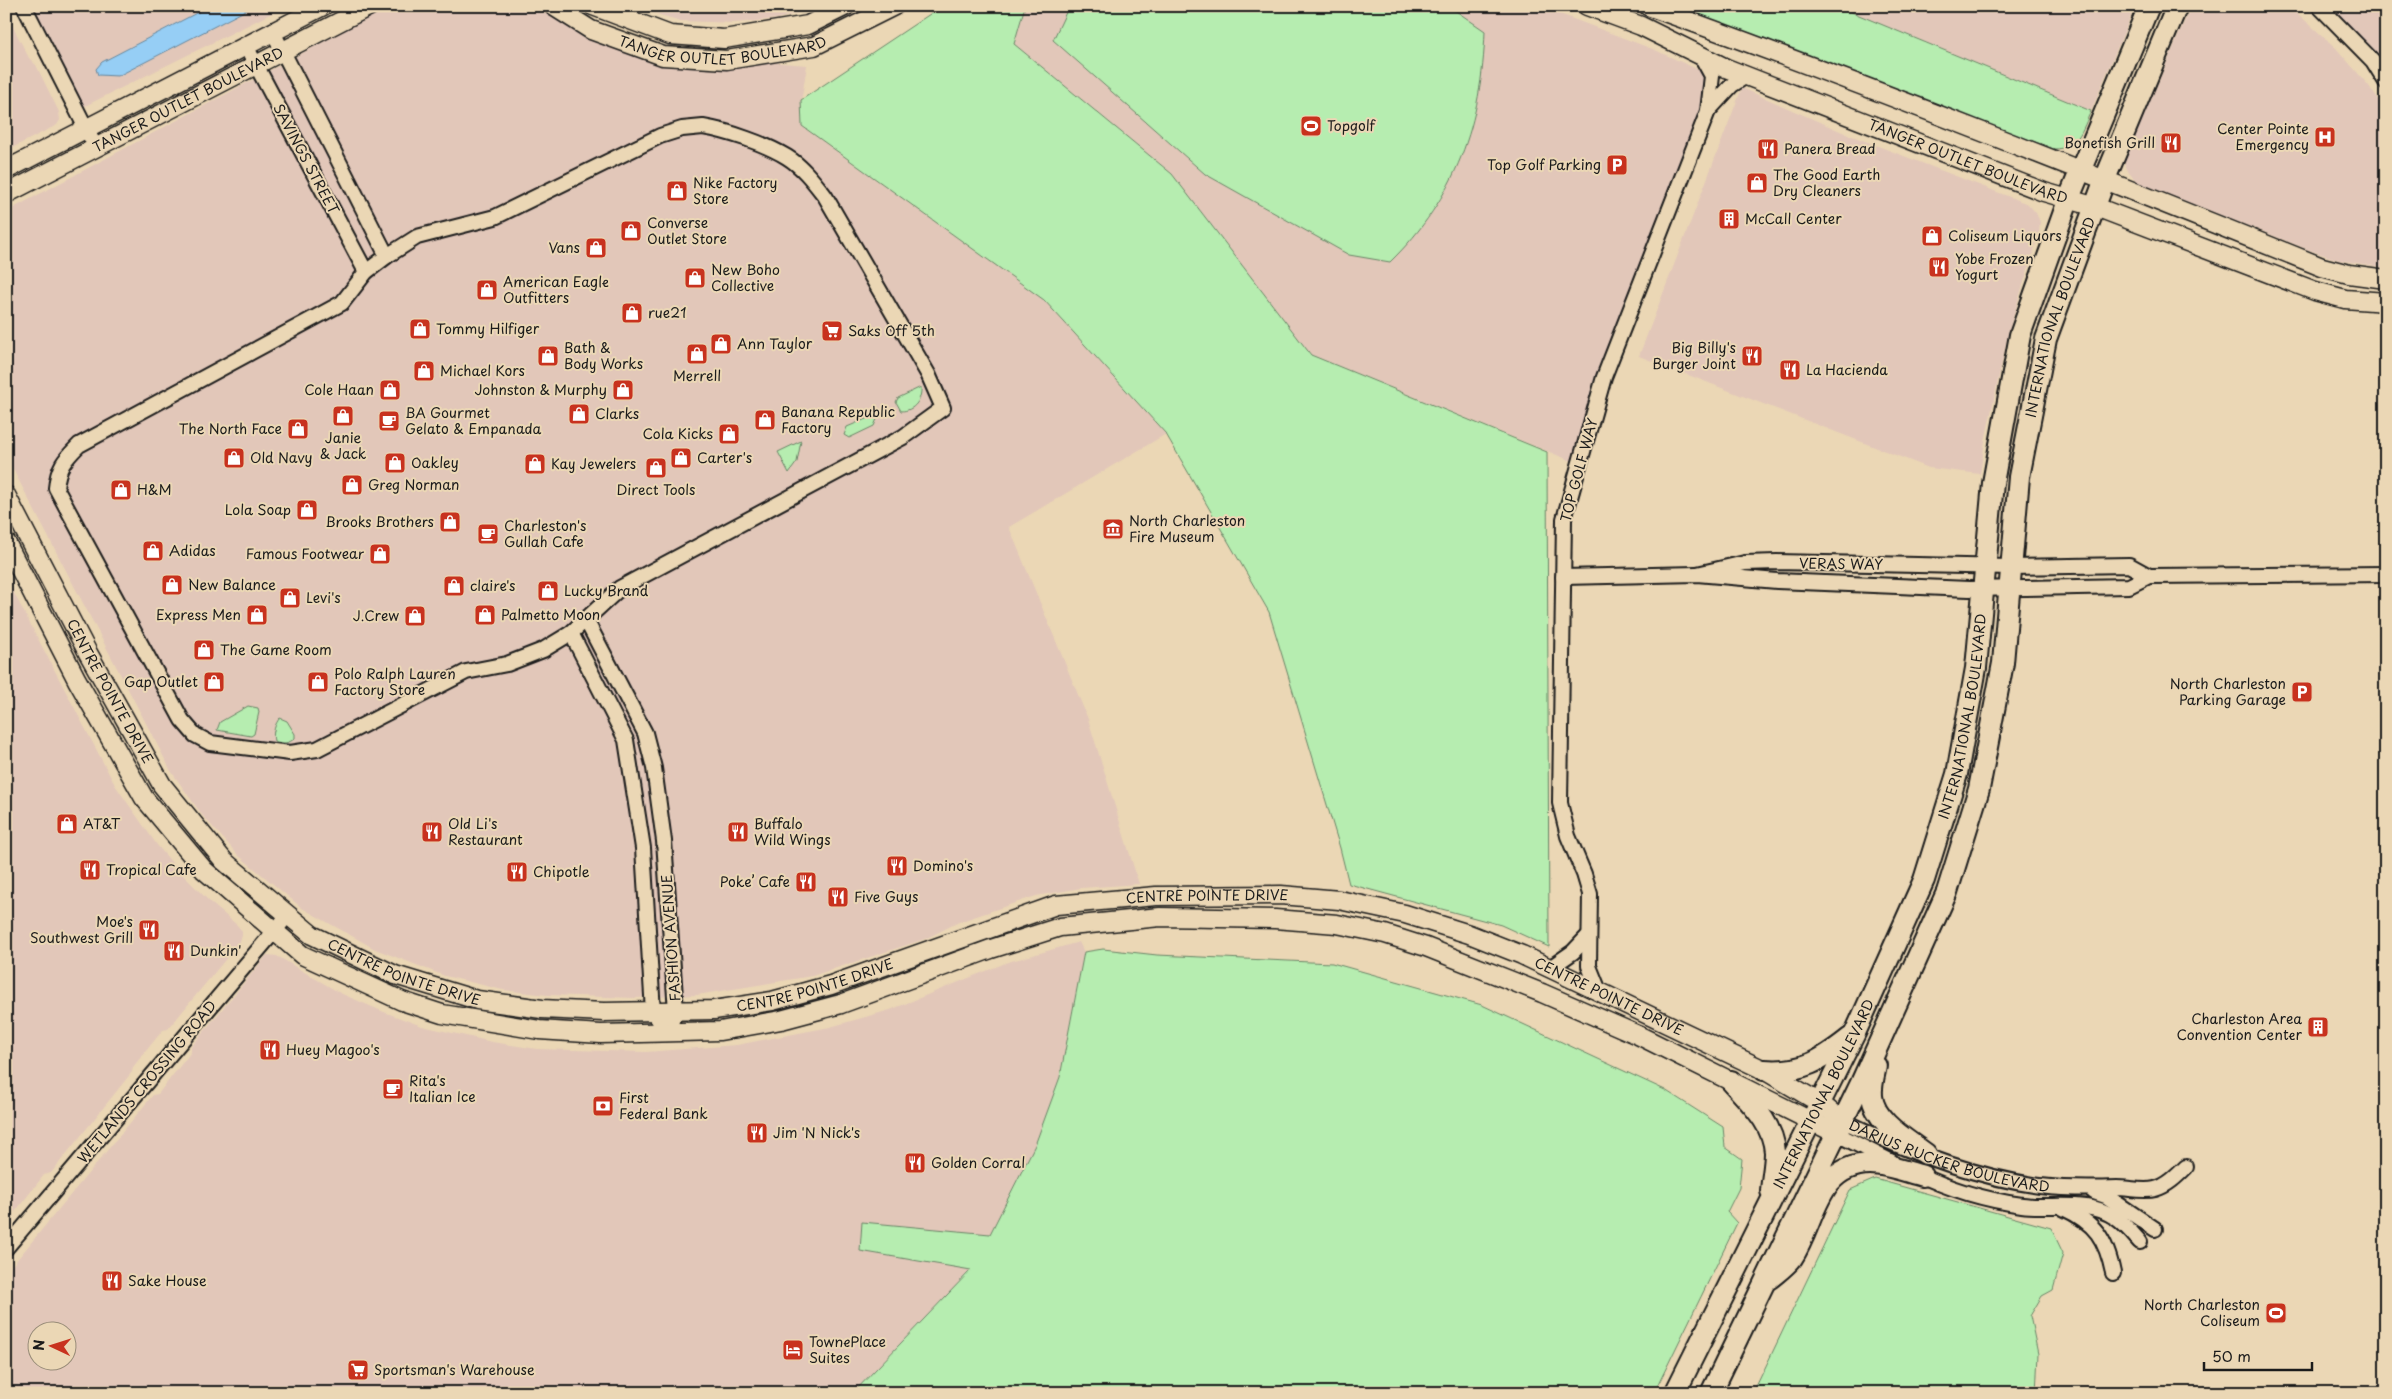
<svg xmlns="http://www.w3.org/2000/svg" width="2392" height="1399" viewBox="0 0 2392 1399" font-family="'Playpen Sans',sans-serif">
<style>
.built{fill:#e2c7b9;fill-rule:evenodd}
.green{fill:#b6edb0;stroke:#698466}
.water{fill:#96cef5;stroke:#65879e}
.lines{fill:none;stroke-linecap:round;stroke-linejoin:round}
.minor-casing{stroke:#1c1c1c;stroke-width:18}
.tertiary-casing{stroke:#1c1c1c;stroke-width:21}
.secondary-casing{stroke:#1c1c1c;stroke-width:24}
.minor{stroke:#ebd7b5;stroke-width:14}
.tertiary{stroke:#ebd7b5;stroke-width:18}
.secondary{stroke:#ebd7b5;stroke-width:20}
.labels{text-anchor:middle;stroke-width:4;stroke-linejoin:round;paint-order:stroke}
.street-label{font-size:14px;fill:#1c1c1c;stroke:#ebd7b5}
.poi-label{font-size:14px;fill:#1c1c1c;stroke:#ebd7b5;text-anchor:start}
</style>
<rect width="100%" height="100%" fill="#ebd7b5"/>
<filter id="ink" filterUnits="userSpaceOnUse"><feTurbulence type="fractalNoise" baseFrequency=".02" numOctaves="2"/><feDisplacementMap in="SourceGraphic" scale="10" xChannelSelector="R" yChannelSelector="G"/><feConvolveMatrix kernelMatrix="1 2 1 2 8 2 1 2 1" color-interpolation-filters="sRGB"/></filter>
<g filter="url(#ink)">
<g class="built">
<path d="M7,6L12,16V25L29,58L36,65L59,112L60,120L57,125L6,151Z"/>
<path d="M31,6H286L85,106L79,103Z"/>
<path d="M390,6H531L618,50L807,65L801,103L802,126L1044,300L1166,434L1009,527L1088,719L1139,884L1081,888L1036,896L959,922L925,939L812,976L697,995L635,998L548,995L503,990L445,976L375,949L302,908L238,855L202,815L171,771L6,456V212Z"/>
<path d="M629,6H822L777,19L735,23L681,21Z"/>
<path d="M1025,6H1539L1655,50L1712,76L1708,111L1579,464L1311,355L1172,174L1014,44Z"/>
<path d="M1837,6H2135L2091,111Z"/>
<path d="M2191,6H2289L2336,48L2369,86L2386,112V268L2339,260L2309,250L2137,182L2129,173L2124,162Z"/>
<path d="M2330,6H2386V61L2363,39Z"/>
<path d="M1742,88L1847,134L2028,204L2036,213L2040,222L2039,234L2009,330L1985,441L1980,474L1929,468L1639,356Z"/>
<path d="M6,578L115,785L157,845L178,870L211,903L237,925L242,931V936L239,943L168,1029L163,1030L158,1036L133,1067L132,1072L51,1173L44,1175L18,1208L13,1214L14,1219L6,1228Z"/>
<path d="M1079,942L1084,952L1060,1077L1040,1136L972,1270L853,1393H6V1273L153,1095L158,1094L191,1052V1047L267,955L277,956L340,993L384,1012L422,1026L492,1042L537,1049L646,1052L737,1045L830,1027L890,1010L1008,962ZM38,1332H68V1362H38Z"/>
</g>
<g class="green">
<path d="M942,6H1025L1014,44L1172,174L1311,355L1547,452L1549,947L1501,925L1349,884L1340,848L1269,612L1166,434L1044,300L802,126L801,100Z"/>
<path d="M1069,6H1440L1456,11L1485,31C1482,122 1456,198 1390,262L1349,255L1205,174L1053,40Z"/>
<path d="M1669,6H1837L2091,111C2082,130 2078,149 2054,149Z"/>
<path d="M921,387C922,400 914,411 901,411L896,402L898,398Z"/>
<path d="M873,416L877,419L874,426L849,438L844,435L847,427Z"/>
<path d="M801,441L797,462L789,473L778,452Z"/>
<path d="M248,706L258,708L259,712L254,734L251,736L217,730L220,722Z"/>
<path d="M280,718L287,721L295,734V738C289,744 282,744 274,741C272,734 275,723 280,718Z"/>
<path d="M1103,949L1157,955L1332,963L1482,1005L1665,1090L1723,1127L1725,1147L1742,1159L1739,1188L1727,1212L1737,1223L1654,1393H853L971,1270L860,1251L862,1222L990,1234L1035,1145L1060,1077L1084,952Z"/>
<path d="M1875,1179L2051,1228L2063,1253L2053,1290L2042,1296L2030,1316L2038,1354L2036,1393H1753L1850,1190Z"/>
</g>
<path class="water" d="M210,6H254L118,76L98,75L96,69L102,62Z"/>
<g class="lines">
<g class="minor-casing">
<g id="minor">
<path d="M24,6L96,148"/>
<path d="M2319,6L2373,61L2386,82"/>
<path d="M273,32L387,256"/>
<path d="M246,46L366,272"/>
<path d="M1708,111L1732,85L1746,76"/>
<path d="M703,127C728,131 766,144 787,157C803,167 814,182 825,196L928,374L943,408L903,437L620,588L571,633L543,650L507,664L466,672L317,749L290,753L210,743L195,735L182,720L56,488C58,467 64,460 79,445L342,303L366,272L387,256L417,237L495,217L660,136L682,129Z"/>
<path d="M1697,574L1745,563L1777,562L2011,567L2129,565L2149,576L2386,574"/>
<path d="M1563,577L1697,574L1777,581L1969,589L2129,586L2149,576"/>
<path d="M586,620L645,733L654,768L664,841L676,1011L667,1032"/>
<path d="M571,633L626,740L643,848L653,1012L667,1032"/>
<path d="M1550,968L1573,952L1589,935"/>
<path d="M1599,991L1589,966L1590,894L1584,874L1568,836L1560,803L1564,519L1604,377L1708,111L1712,76L1701,56"/>
<path id="s1" d="M1841,1120C1902,1149 1973,1177 2040,1186C2065,1189 2092,1189 2117,1188C2128,1188 2144,1192 2155,1189C2167,1186 2177,1176 2186,1167"/>
<path d="M1835,1133L1892,1162"/>
<path d="M1916,1173C1949,1189 1986,1200 2022,1205C2052,1209 2089,1199 2116,1218C2125,1224 2133,1234 2140,1242"/>
<path d="M2094,1192L2106,1196L2155,1229"/>
<path d="M2063,1208C2096,1223 2106,1239 2113,1273"/>
<path d="M6,1248L288,915"/>
</g>
</g>
<g class="tertiary-casing">
<g id="tertiary">
<path id="s2" d="M553,6L591,30L663,56L727,60L814,46L894,6"/>
<path d="M593,6L670,35L724,39L808,25L846,6"/>
<path id="s3" d="M1587,6L1641,26L1726,68L2044,192L2096,207L2315,291L2345,299L2386,302"/>
<path d="M1648,6C1875,88 2099,177 2322,267L2349,274L2386,279"/>
<path d="M6,170L323,6"/>
<path id="s4" d="M6,194L370,6"/>
<path id="s5" d="M6,495L88,653L162,785L224,861L312,935L395,975L477,1000L542,1009L604,1012L714,1010L772,1001L831,985L1056,905L1156,896L1281,895L1339,900L1405,914L1469,934L1522,955L1764,1070L1820,1103L1841,1120"/>
<path d="M6,542L77,680L144,798L204,870L302,955L402,1001L442,1014L539,1030L601,1034L720,1031L781,1020L841,1004L991,949L1060,927L1160,917L1275,919L1337,924L1385,934L1426,947L1542,993L1638,1035L1835,1133"/>
</g>
</g>
<g class="secondary-casing">
<g id="secondary">
<path d="M1876,1066C1874,1075 1871,1086 1872,1096C1874,1122 1908,1140 1926,1154"/>
<path d="M1764,1070C1802,1073 1821,1061 1850,1038"/>
<path d="M1731,1081C1749,1102 1773,1122 1775,1152C1775,1165 1772,1178 1771,1191"/>
<path d="M1769,1279C1776,1273 1786,1266 1792,1258C1816,1222 1816,1165 1870,1164C1887,1164 1907,1172 1923,1176"/>
<path id="s6" d="M1675,1393L1855,1033L1924,880L1957,774L1976,668L1993,483L2020,335L2069,198L2149,6"/>
<path id="s7" d="M1711,1393L1861,1083L1947,892L1979,789L2003,663L2019,477L2046,339L2105,179L2177,6"/>
</g>
</g>
<use href="#minor" class="minor"/>
<use href="#tertiary" class="tertiary"/>
<use href="#secondary" class="secondary"/>
</g>
</g>
<defs>
<g id="stadium-square" transform="scale(1.125)"><rect x="-9" y="-9" width="18" height="18" rx="4" fill="#c8321e" stroke="#ebd7b5"/><path d="M0-5a6.5 5 0 1 0 0 10a6.5 5 0 1 0 0-10ZM-3.5-1.8h7v3.6h-7Z" fill="#fff"/></g>
<g id="hospital-square" transform="scale(1.125)"><rect x="-9" y="-9" width="18" height="18" rx="4" fill="#c8321e" stroke="#ebd7b5"/><path d="M-5-5h3v3.5h4V-5h3V5h-3V1.5h-4V5h-3Z" fill="#fff"/></g>
<g id="restaurant-square" transform="scale(1.125)"><rect x="-9" y="-9" width="18" height="18" rx="4" fill="#c8321e" stroke="#ebd7b5"/><path d="M-5-6h1v4h1v-4h1v4h1v-4h1v5L-1.5 .5V6h-2V.5L-5-1ZM5-6V6H3V1.5H1.5Q1.5-4 5-6Z" fill="#fff"/></g>
<g id="parking-square" transform="scale(1.125)"><rect x="-9" y="-9" width="18" height="18" rx="4" fill="#c8321e" stroke="#ebd7b5"/><path d="M-3.5-5.5H1a3.5 3.5 0 0 1 0 7H-1V5.5H-3.5ZM-1-3.4V-.6H.8a1.4 1.4 0 0 0 0-2.8Z" fill="#fff"/></g>
<g id="shop-square" transform="scale(1.125)"><rect x="-9" y="-9" width="18" height="18" rx="4" fill="#c8321e" stroke="#ebd7b5"/><path d="M-5-2.5h2.3a2.7 3.5 0 0 1 5.4 0H5L5.5 6h-11ZM-1.5-2.5h3a1.5 2.3 0 0 0-3 0Z" fill="#fff"/></g>
<g id="building-square" transform="scale(1.125)"><rect x="-9" y="-9" width="18" height="18" rx="4" fill="#c8321e" stroke="#ebd7b5"/><path d="M-4-6H4V6H1V3H-1V6H-4ZM-2.5-4.3h1.7v1.8h-1.7ZM.8-4.3h1.7v1.8H.8ZM-2.5-1h1.7V.8h-1.7ZM.8-1h1.7V.8H.8Z" fill="#fff"/></g>
<g id="supermarket-square" transform="scale(1.125)"><rect x="-9" y="-9" width="18" height="18" rx="4" fill="#c8321e" stroke="#ebd7b5"/><path d="M-6-5.5h2.5l.6 2H6L4.5 2H-2.5L-4.4-4H-6ZM-1.5 3.2a1.3 1.3 0 1 0 .1 0ZM3 3.2a1.3 1.3 0 1 0 .1 0Z" fill="#fff"/></g>
<g id="cafe-square" transform="scale(1.125)"><rect x="-9" y="-9" width="18" height="18" rx="4" fill="#c8321e" stroke="#ebd7b5"/><path d="M-5.5-4.5H6V0H3Q3 3.5 0 3.5H-2.5Q-5.5 3.5-5.5 0ZM3-3.2v2h1.7v-2ZM-6 4.5H4V6H-6Z" fill="#fff"/></g>
<g id="museum-square" transform="scale(1.125)"><rect x="-9" y="-9" width="18" height="18" rx="4" fill="#c8321e" stroke="#ebd7b5"/><path d="M0-6L6-3V-2H-6V-3ZM-5-1h2V3h-2ZM-1-1h2V3h-2ZM3-1h2V3H3ZM-6 4H6V6H-6Z" fill="#fff"/></g>
<g id="bank-square" transform="scale(1.125)"><rect x="-9" y="-9" width="18" height="18" rx="4" fill="#c8321e" stroke="#ebd7b5"/><path d="M-6-4H6V4H-6ZM0-2.3a2.3 2.3 0 1 0 0 4.6a2.3 2.3 0 1 0 0-4.6Z" fill="#fff"/></g>
<g id="hotel-square" transform="scale(1.125)"><rect x="-9" y="-9" width="18" height="18" rx="4" fill="#c8321e" stroke="#ebd7b5"/><path d="M-6-4.5h1.5V1H6V5H4.5V3h-9V5H-6ZM-4 0a1.8 1.8 0 1 1 3.6 0ZM.5 0V-2.5h3Q6-2.5 6 0Z" fill="#fff"/></g>
</defs>
<g fill-rule="evenodd">
<use href="#stadium-square" x="1311" y="126"/>
<use href="#hospital-square" x="2325" y="137"/>
<use href="#restaurant-square" x="2171" y="143"/>
<use href="#restaurant-square" x="1768" y="149"/>
<use href="#parking-square" x="1617" y="165"/>
<use href="#shop-square" x="1757" y="183"/>
<use href="#shop-square" x="677" y="191"/>
<use href="#building-square" x="1729" y="219"/>
<use href="#shop-square" x="631" y="231"/>
<use href="#shop-square" x="1932" y="236"/>
<use href="#shop-square" x="596" y="248"/>
<use href="#restaurant-square" x="1939" y="267"/>
<use href="#shop-square" x="695" y="278"/>
<use href="#shop-square" x="487" y="290"/>
<use href="#shop-square" x="632" y="313"/>
<use href="#shop-square" x="420" y="329"/>
<use href="#supermarket-square" x="832" y="331"/>
<use href="#shop-square" x="721" y="344"/>
<use href="#shop-square" x="697" y="354"/>
<use href="#shop-square" x="548" y="356"/>
<use href="#restaurant-square" x="1752" y="356"/>
<use href="#restaurant-square" x="1790" y="370"/>
<use href="#shop-square" x="424" y="371"/>
<use href="#shop-square" x="390" y="390"/>
<use href="#shop-square" x="623" y="390"/>
<use href="#shop-square" x="579" y="414"/>
<use href="#shop-square" x="343" y="416"/>
<use href="#shop-square" x="765" y="420"/>
<use href="#cafe-square" x="389" y="421"/>
<use href="#shop-square" x="298" y="429"/>
<use href="#shop-square" x="729" y="434"/>
<use href="#shop-square" x="234" y="458"/>
<use href="#shop-square" x="681" y="458"/>
<use href="#shop-square" x="395" y="463"/>
<use href="#shop-square" x="535" y="464"/>
<use href="#shop-square" x="656" y="468"/>
<use href="#shop-square" x="352" y="485"/>
<use href="#shop-square" x="121" y="490"/>
<use href="#shop-square" x="307" y="510"/>
<use href="#shop-square" x="450" y="522"/>
<use href="#museum-square" x="1113" y="529"/>
<use href="#cafe-square" x="488" y="534"/>
<use href="#shop-square" x="153" y="551"/>
<use href="#shop-square" x="380" y="554"/>
<use href="#shop-square" x="172" y="585"/>
<use href="#shop-square" x="454" y="586"/>
<use href="#shop-square" x="548" y="591"/>
<use href="#shop-square" x="290" y="598"/>
<use href="#shop-square" x="257" y="615"/>
<use href="#shop-square" x="485" y="615"/>
<use href="#shop-square" x="415" y="616"/>
<use href="#shop-square" x="204" y="650"/>
<use href="#shop-square" x="214" y="682"/>
<use href="#shop-square" x="318" y="682"/>
<use href="#parking-square" x="2302" y="692"/>
<use href="#shop-square" x="67" y="824"/>
<use href="#restaurant-square" x="432" y="832"/>
<use href="#restaurant-square" x="738" y="832"/>
<use href="#restaurant-square" x="897" y="866"/>
<use href="#restaurant-square" x="90" y="870"/>
<use href="#restaurant-square" x="517" y="872"/>
<use href="#restaurant-square" x="806" y="882"/>
<use href="#restaurant-square" x="838" y="897"/>
<use href="#restaurant-square" x="149" y="930"/>
<use href="#restaurant-square" x="174" y="951"/>
<use href="#building-square" x="2318" y="1027"/>
<use href="#restaurant-square" x="270" y="1050"/>
<use href="#cafe-square" x="393" y="1089"/>
<use href="#bank-square" x="603" y="1106"/>
<use href="#restaurant-square" x="757" y="1133"/>
<use href="#restaurant-square" x="915" y="1163"/>
<use href="#restaurant-square" x="112" y="1281"/>
<use href="#stadium-square" x="2276" y="1313"/>
<use href="#hotel-square" x="793" y="1350"/>
<use href="#supermarket-square" x="358" y="1370"/>
</g>
<g class="labels">
<g class="street-label">
<text dy="5" stroke="none"><textPath href="#s2" startOffset="181">TANGER OUTLET BOULEVARD</textPath></text>
<text dy="5" stroke="none"><textPath href="#s4" startOffset="205">TANGER OUTLET BOULEVARD</textPath></text>
<text transform="translate(306 159) rotate(62)" y="5">SAVINGS STREET</text>
<text dy="5" stroke="none"><textPath href="#s3" startOffset="412">TANGER OUTLET BOULEVARD</textPath></text>
<text dy="5" stroke="none"><textPath href="#s7" startOffset="1142">INTERNATIONAL BOULEVARD</textPath></text>
<text transform="translate(1579 470) rotate(-75)" y="5">TOP GOLF WAY</text>
<text transform="translate(1841 564) rotate(1)" y="5">VERAS WAY</text>
<text dy="5" stroke="none"><textPath href="#s5" startOffset="222">CENTRE POINTE DRIVE</textPath></text>
<text dy="5" stroke="none"><textPath href="#s6" startOffset="739">INTERNATIONAL BOULEVARD</textPath></text>
<text dy="5" stroke="none"><textPath href="#s5" startOffset="1468">CENTRE POINTE DRIVE</textPath></text>
<text transform="translate(671 938) rotate(-94)" y="5">FASHION AVENUE</text>
<text dy="5" stroke="none"><textPath href="#s5" startOffset="642">CENTRE POINTE DRIVE</textPath></text>
<text dy="5" stroke="none"><textPath href="#s5" startOffset="1062">CENTRE POINTE DRIVE</textPath></text>
<text dy="5" stroke="none"><textPath href="#s5" startOffset="1888">CENTRE POINTE DRIVE</textPath></text>
<text transform="translate(147 1082) rotate(-50)" y="5">WETLANDS CROSSING ROAD</text>
<text dy="5" stroke="none"><textPath href="#s6" startOffset="334">INTERNATIONAL BOULEVARD</textPath></text>
<text dy="5" stroke="none"><textPath href="#s1" startOffset="115">DARIUS RUCKER BOULEVARD</textPath></text>
</g>
<g class="poi-label">
<text x="1327" y="131">Topgolf</text>
<text x="2309" y="134" text-anchor="end">Center Pointe<tspan x="2309" dy="16">Emergency</tspan></text>
<text x="2155" y="148" text-anchor="end">Bonefish Grill</text>
<text x="1784" y="154">Panera Bread</text>
<text x="1601" y="170" text-anchor="end">Top Golf Parking</text>
<text x="1773" y="180">The Good Earth<tspan x="1773" dy="16">Dry Cleaners</tspan></text>
<text x="693" y="188">Nike Factory<tspan x="693" dy="16">Store</tspan></text>
<text x="1745" y="224">McCall Center</text>
<text x="647" y="228">Converse<tspan x="647" dy="16">Outlet Store</tspan></text>
<text x="1948" y="241">Coliseum Liquors</text>
<text x="580" y="253" text-anchor="end">Vans</text>
<text x="1955" y="264">Yobe Frozen<tspan x="1955" dy="16">Yogurt</tspan></text>
<text x="711" y="275">New Boho<tspan x="711" dy="16">Collective</tspan></text>
<text x="503" y="287">American Eagle<tspan x="503" dy="16">Outfitters</tspan></text>
<text x="648" y="318">rue21</text>
<text x="436" y="334">Tommy Hilfiger</text>
<text x="848" y="336">Saks Off 5th</text>
<text x="737" y="349">Ann Taylor</text>
<text x="564" y="353">Bath &amp;<tspan x="564" dy="16">Body Works</tspan></text>
<text x="1736" y="353" text-anchor="end">Big Billy's<tspan x="1736" dy="16">Burger Joint</tspan></text>
<text x="1806" y="375">La Hacienda</text>
<text x="440" y="376">Michael Kors</text>
<text x="697" y="381" text-anchor="middle">Merrell</text>
<text x="374" y="395" text-anchor="end">Cole Haan</text>
<text x="607" y="395" text-anchor="end">Johnston &amp; Murphy</text>
<text x="781" y="417">Banana Republic<tspan x="781" dy="16">Factory</tspan></text>
<text x="405" y="418">BA Gourmet<tspan x="405" dy="16">Gelato &amp; Empanada</tspan></text>
<text x="595" y="419">Clarks</text>
<text x="282" y="434" text-anchor="end">The North Face</text>
<text x="713" y="439" text-anchor="end">Cola Kicks</text>
<text x="343" y="443" text-anchor="middle">Janie<tspan x="343" dy="16">&amp; Jack</tspan></text>
<text x="250" y="463">Old Navy</text>
<text x="697" y="463">Carter's</text>
<text x="411" y="468">Oakley</text>
<text x="551" y="469">Kay Jewelers</text>
<text x="368" y="490">Greg Norman</text>
<text x="137" y="495">H&amp;M</text>
<text x="656" y="495" text-anchor="middle">Direct Tools</text>
<text x="291" y="515" text-anchor="end">Lola Soap</text>
<text x="1129" y="526">North Charleston<tspan x="1129" dy="16">Fire Museum</tspan></text>
<text x="434" y="527" text-anchor="end">Brooks Brothers</text>
<text x="504" y="531">Charleston's<tspan x="504" dy="16">Gullah Cafe</tspan></text>
<text x="169" y="556">Adidas</text>
<text x="364" y="559" text-anchor="end">Famous Footwear</text>
<text x="188" y="590">New Balance</text>
<text x="470" y="591">claire's</text>
<text x="564" y="596">Lucky Brand</text>
<text x="306" y="603">Levi's</text>
<text x="241" y="620" text-anchor="end">Express Men</text>
<text x="501" y="620">Palmetto Moon</text>
<text x="399" y="621" text-anchor="end">J.Crew</text>
<text x="220" y="655">The Game Room</text>
<text x="334" y="679">Polo Ralph Lauren<tspan x="334" dy="16">Factory Store</tspan></text>
<text x="198" y="687" text-anchor="end">Gap Outlet</text>
<text x="2286" y="689" text-anchor="end">North Charleston<tspan x="2286" dy="16">Parking Garage</tspan></text>
<text x="83" y="829">AT&amp;T</text>
<text x="448" y="829">Old Li's<tspan x="448" dy="16">Restaurant</tspan></text>
<text x="754" y="829">Buffalo<tspan x="754" dy="16">Wild Wings</tspan></text>
<text x="913" y="871">Domino's</text>
<text x="106" y="875">Tropical Cafe</text>
<text x="533" y="877">Chipotle</text>
<text x="790" y="887" text-anchor="end">Poke’ Cafe</text>
<text x="854" y="902">Five Guys</text>
<text x="133" y="927" text-anchor="end">Moe's<tspan x="133" dy="16">Southwest Grill</tspan></text>
<text x="190" y="956">Dunkin'</text>
<text x="2302" y="1024" text-anchor="end">Charleston Area<tspan x="2302" dy="16">Convention Center</tspan></text>
<text x="286" y="1055">Huey Magoo's</text>
<text x="409" y="1086">Rita's<tspan x="409" dy="16">Italian Ice</tspan></text>
<text x="619" y="1103">First<tspan x="619" dy="16">Federal Bank</tspan></text>
<text x="773" y="1138">Jim 'N Nick's</text>
<text x="931" y="1168">Golden Corral</text>
<text x="128" y="1286">Sake House</text>
<text x="2260" y="1310" text-anchor="end">North Charleston<tspan x="2260" dy="16">Coliseum</tspan></text>
<text x="809" y="1347">TownePlace<tspan x="809" dy="16">Suites</tspan></text>
<text x="374" y="1375">Sportsman's Warehouse</text>
</g>
</g>
<rect width="2392" height="1399" fill="none" stroke="#ebd7b5" stroke-width="25"/>
<rect x="12" y="12" width="2367" height="1374" fill="none" stroke="#1c1c1c" stroke-width="2" filter="url(#ink)"/>
<g transform="translate(52 1346) rotate(274)"><circle r="24" fill="#ebd7b5" stroke="#988c78"/>
<path d="M0-4L9 19L0 12L-9 19Z" fill="#c8321e"/>
<text y="-8" font-size="14" font-weight="bold" text-anchor="middle" fill="#1c1c1c">N</text>
</g>
<path d="M2204 1362v8h108v-8" fill="none" stroke="#1c1c1c" stroke-width="2.5"/>
<text x="2212" y="1362" font-size="15" fill="#1c1c1c" stroke="#ebd7b5" stroke-width="4" paint-order="stroke">50 m</text>
</svg>
